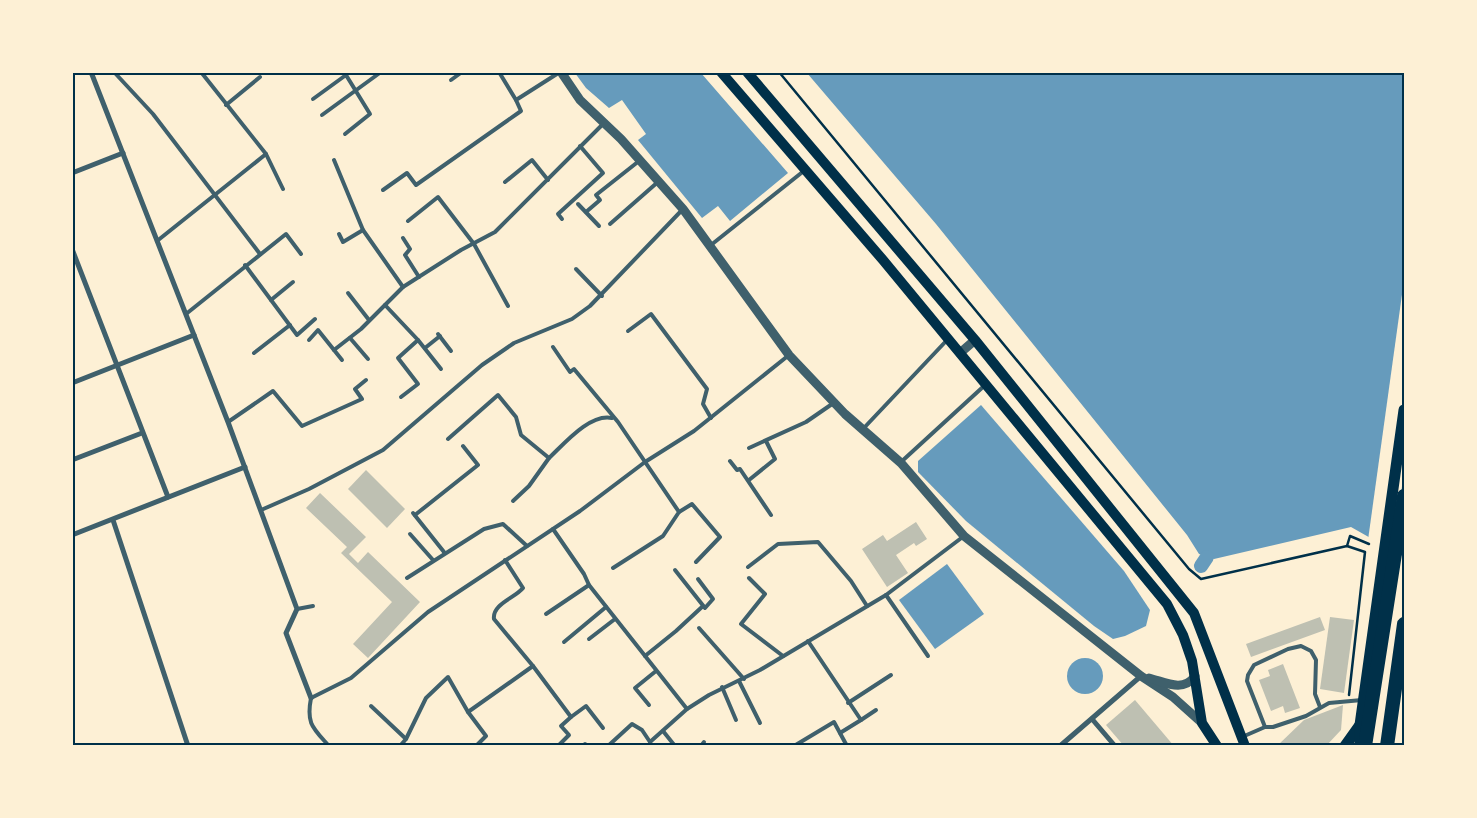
<svg xmlns="http://www.w3.org/2000/svg" width="1477" height="818" viewBox="0 0 1477 818" font-family="'Fira Sans',sans-serif">
<style>
.water{fill:#669bbc}
.pier{fill:#fdf0d5}
.lines{fill:none;stroke-linecap:round;stroke-linejoin:round}
.canal{stroke:#669bbc;stroke-width:14}
.building{fill:#bec0b2}
.path{stroke:#003049;stroke-width:2.5}
.service{stroke:#3f606c;stroke-width:4}
.minor{stroke:#3f606c;stroke-width:5}
.tertiary{stroke:#3f606c;stroke-width:9}
.secondary{stroke:#003049;stroke-width:10}
.primary{stroke:#003049;stroke-width:11}
.motorway{stroke:#003049;stroke-width:14}
.neatline{fill:none;stroke:#003049;stroke-width:2}
</style>
<rect width="100%" height="100%" fill="#fdf0d5"/>
<g class="water">
<path d="M575,73H701L788,173L730,221L718,206L702,218L638,140L646,134L622,100L609,108L586,88Z"/>
<path d="M807,73H1404V557L1351,527L1214,559L1199,554L1187,535L936,224Z"/>
<path d="M981,405L1124,571L1150,610L1146,626L1125,636L1113,639L1094,626L966,521L918,472V461Z"/>
<path d="M947,564L984,614L935,649L899,600Z"/>
<circle cx="1085" cy="676" r="18"/>
</g>
<path class="pier" d="M1404,280V471L1393,554L1368,540Z"/>
<g class="lines">
<path class="canal" d="M1201,566L1207,557"/>
</g>
<g class="building">
<path d="M366,470L405,509L387,528L348,489Z"/>
<path d="M320,493L366,537L349,554L358,563L368,552L420,602L368,658L353,644L392,602L341,553L347,547L306,508Z"/>
<path d="M916,522L927,539L916,546L914,543L896,555L908,573L887,587L862,549L883,535L887,541Z"/>
<path d="M1320,617L1325,630L1251,657L1246,644Z"/>
<path d="M1330,617L1354,620L1344,693L1320,689Z"/>
<path d="M1283,664L1300,708L1285,713L1283,706L1271,711L1259,680L1270,676L1268,670Z"/>
<path d="M1135,700L1174,746H1124L1106,725Z"/>
<path d="M1343,705L1341,730L1326,746H1277L1304,720Z"/>
</g>
<g class="lines">
<g class="path">
<path d="M779,72L1189,569L1201,579L1347,546L1365,552L1349,695"/>
<path d="M1347,546L1350,536L1369,544"/>
</g>
<g class="service">
<path d="M114,72L153,114L260,254"/>
<path d="M201,72L266,154L283,189"/>
<path d="M499,72L516,100"/>
<path d="M451,80L462,72"/>
<path d="M313,99L346,75L370,114L345,134"/>
<path d="M226,105L260,77"/>
<path d="M322,115L381,72"/>
<path d="M334,160L363,230L403,287"/>
<path d="M505,182L532,160L548,180"/>
<path d="M383,190L407,173L416,185L521,111L516,100L560,72"/>
<path d="M578,204L599,226"/>
<path d="M586,212L600,200L596,195L639,161"/>
<path d="M562,219L558,214L603,173L580,146"/>
<path d="M408,221L438,197L474,244L508,306"/>
<path d="M610,224L659,181"/>
<path d="M339,234L343,242L363,230"/>
<path d="M403,238L410,249L405,255L419,277"/>
<path d="M157,241L266,154"/>
<path d="M711,245L805,170"/>
<path d="M245,265L297,335L315,319"/>
<path d="M576,269L602,296"/>
<path d="M348,293L369,320"/>
<path d="M271,300L293,282"/>
<path d="M385,305L418,340L398,358L418,384L401,397"/>
<path d="M186,314L286,234L301,254"/>
<path d="M628,331L651,314L707,389L703,404L711,418"/>
<path d="M438,334L451,351"/>
<path d="M350,338L368,359"/>
<path d="M309,340L318,330L342,360"/>
<path d="M418,340L441,369"/>
<path d="M553,347L570,372L574,369L618,422L679,512L663,536L613,568"/>
<path d="M425,348L440,336"/>
<path d="M334,350L361,329L403,287L461,250L495,232L604,123"/>
<path d="M254,353L290,325"/>
<path d="M228,422L273,391L302,426L362,399L355,389L366,380"/>
<path d="M862,430L948,339"/>
<path d="M448,439L498,395L516,417L521,435L549,458C564,444 590,413 612,418"/>
<path d="M749,448L806,422L835,402"/>
<path d="M730,461L737,470L740,469L771,515"/>
<path d="M901,462L984,386"/>
<path d="M749,480L775,459L766,441"/>
<path d="M513,501L529,486L549,458"/>
<path d="M261,510L309,489L383,450L482,365L514,343L572,319L590,306L683,209"/>
<path d="M679,512L692,504L720,537L696,562"/>
<path d="M413,513L444,552"/>
<path d="M415,515L478,465L463,446"/>
<path d="M553,529L584,574L589,585L687,709"/>
<path d="M410,534L433,560"/>
<path d="M748,567L778,544L818,542L851,581L867,606"/>
<path d="M675,570L705,608L713,599L698,579"/>
<path d="M407,578L484,529L503,524L527,546"/>
<path d="M749,578L765,594L741,624L783,656"/>
<path d="M886,595L928,656"/>
<path d="M297,609L313,606"/>
<path d="M546,614L589,585"/>
<path d="M699,628L744,679"/>
<path d="M589,639L615,619"/>
<path d="M808,641L861,720L840,733"/>
<path d="M564,642L606,607"/>
<path d="M645,656L676,631L703,606"/>
<path d="M533,666L571,717L561,726L569,735L558,746"/>
<path d="M739,681L760,723"/>
<path d="M722,687L736,720"/>
<path d="M848,703L891,675"/>
<path d="M649,705L635,688L656,671"/>
<path d="M371,706L406,739"/>
<path d="M571,717L586,706L603,728"/>
<path d="M861,720L876,710"/>
<path d="M1265,727L1247,681L1248,675L1254,665L1288,649L1301,646L1311,651L1316,660L1315,694L1320,707"/>
<path d="M663,731L675,746"/>
<path d="M1242,737L1265,727H1273L1306,716L1329,703L1362,700"/>
<path d="M585,744L587,746"/>
<path d="M329,746C313,728 306,724 311,698L351,678L428,612L580,511L645,462L694,431L789,355"/>
<path d="M400,746L406,739L426,698L448,677L468,712"/>
<path d="M476,746L486,736L468,712L533,666L494,619C492,604 515,598 523,588L505,560"/>
<path d="M608,746L632,724L642,730L650,742"/>
<path d="M651,746L650,742L687,709L709,695L760,670L886,595L964,536"/>
<path d="M701,746L704,742"/>
<path d="M794,746L834,722L847,746"/>
</g>
<g class="minor">
<path d="M91,72L228,422L297,609L286,633L311,698"/>
<path d="M72,173L123,153"/>
<path d="M72,249L168,497"/>
<path d="M72,383L194,335"/>
<path d="M72,460L142,433"/>
<path d="M113,520L188,746"/>
<path d="M72,535L245,467"/>
<path d="M1092,719L1115,746"/>
<path d="M1060,746L1141,676"/>
</g>
<g class="tertiary">
<path d="M561,72L580,100L621,139L683,209L789,355L845,414L901,463L964,536L1141,676L1173,697L1202,723"/>
<path d="M960,353L975,340"/>
<path d="M1149,678C1165,682 1183,693 1195,676"/>
</g>
<g class="secondary">
<path d="M721,72L883,260L1167,604L1183,635L1192,661L1202,723L1217,746"/>
<path d="M747,72L975,340L1194,613L1245,746"/>
</g>
<g class="primary">
<path d="M1345,746L1360,725"/>
<path d="M1360,746V725L1404,410"/>
</g>
<g class="motorway">
<path d="M1365,746L1404,496"/>
<path d="M1387,746L1404,624"/>
</g>
</g>
<rect width="1477" height="818" fill="none" stroke="#fdf0d5" stroke-width="148"/>
<rect x="74" y="74" width="1329" height="670" class="neatline"/>
</svg>
